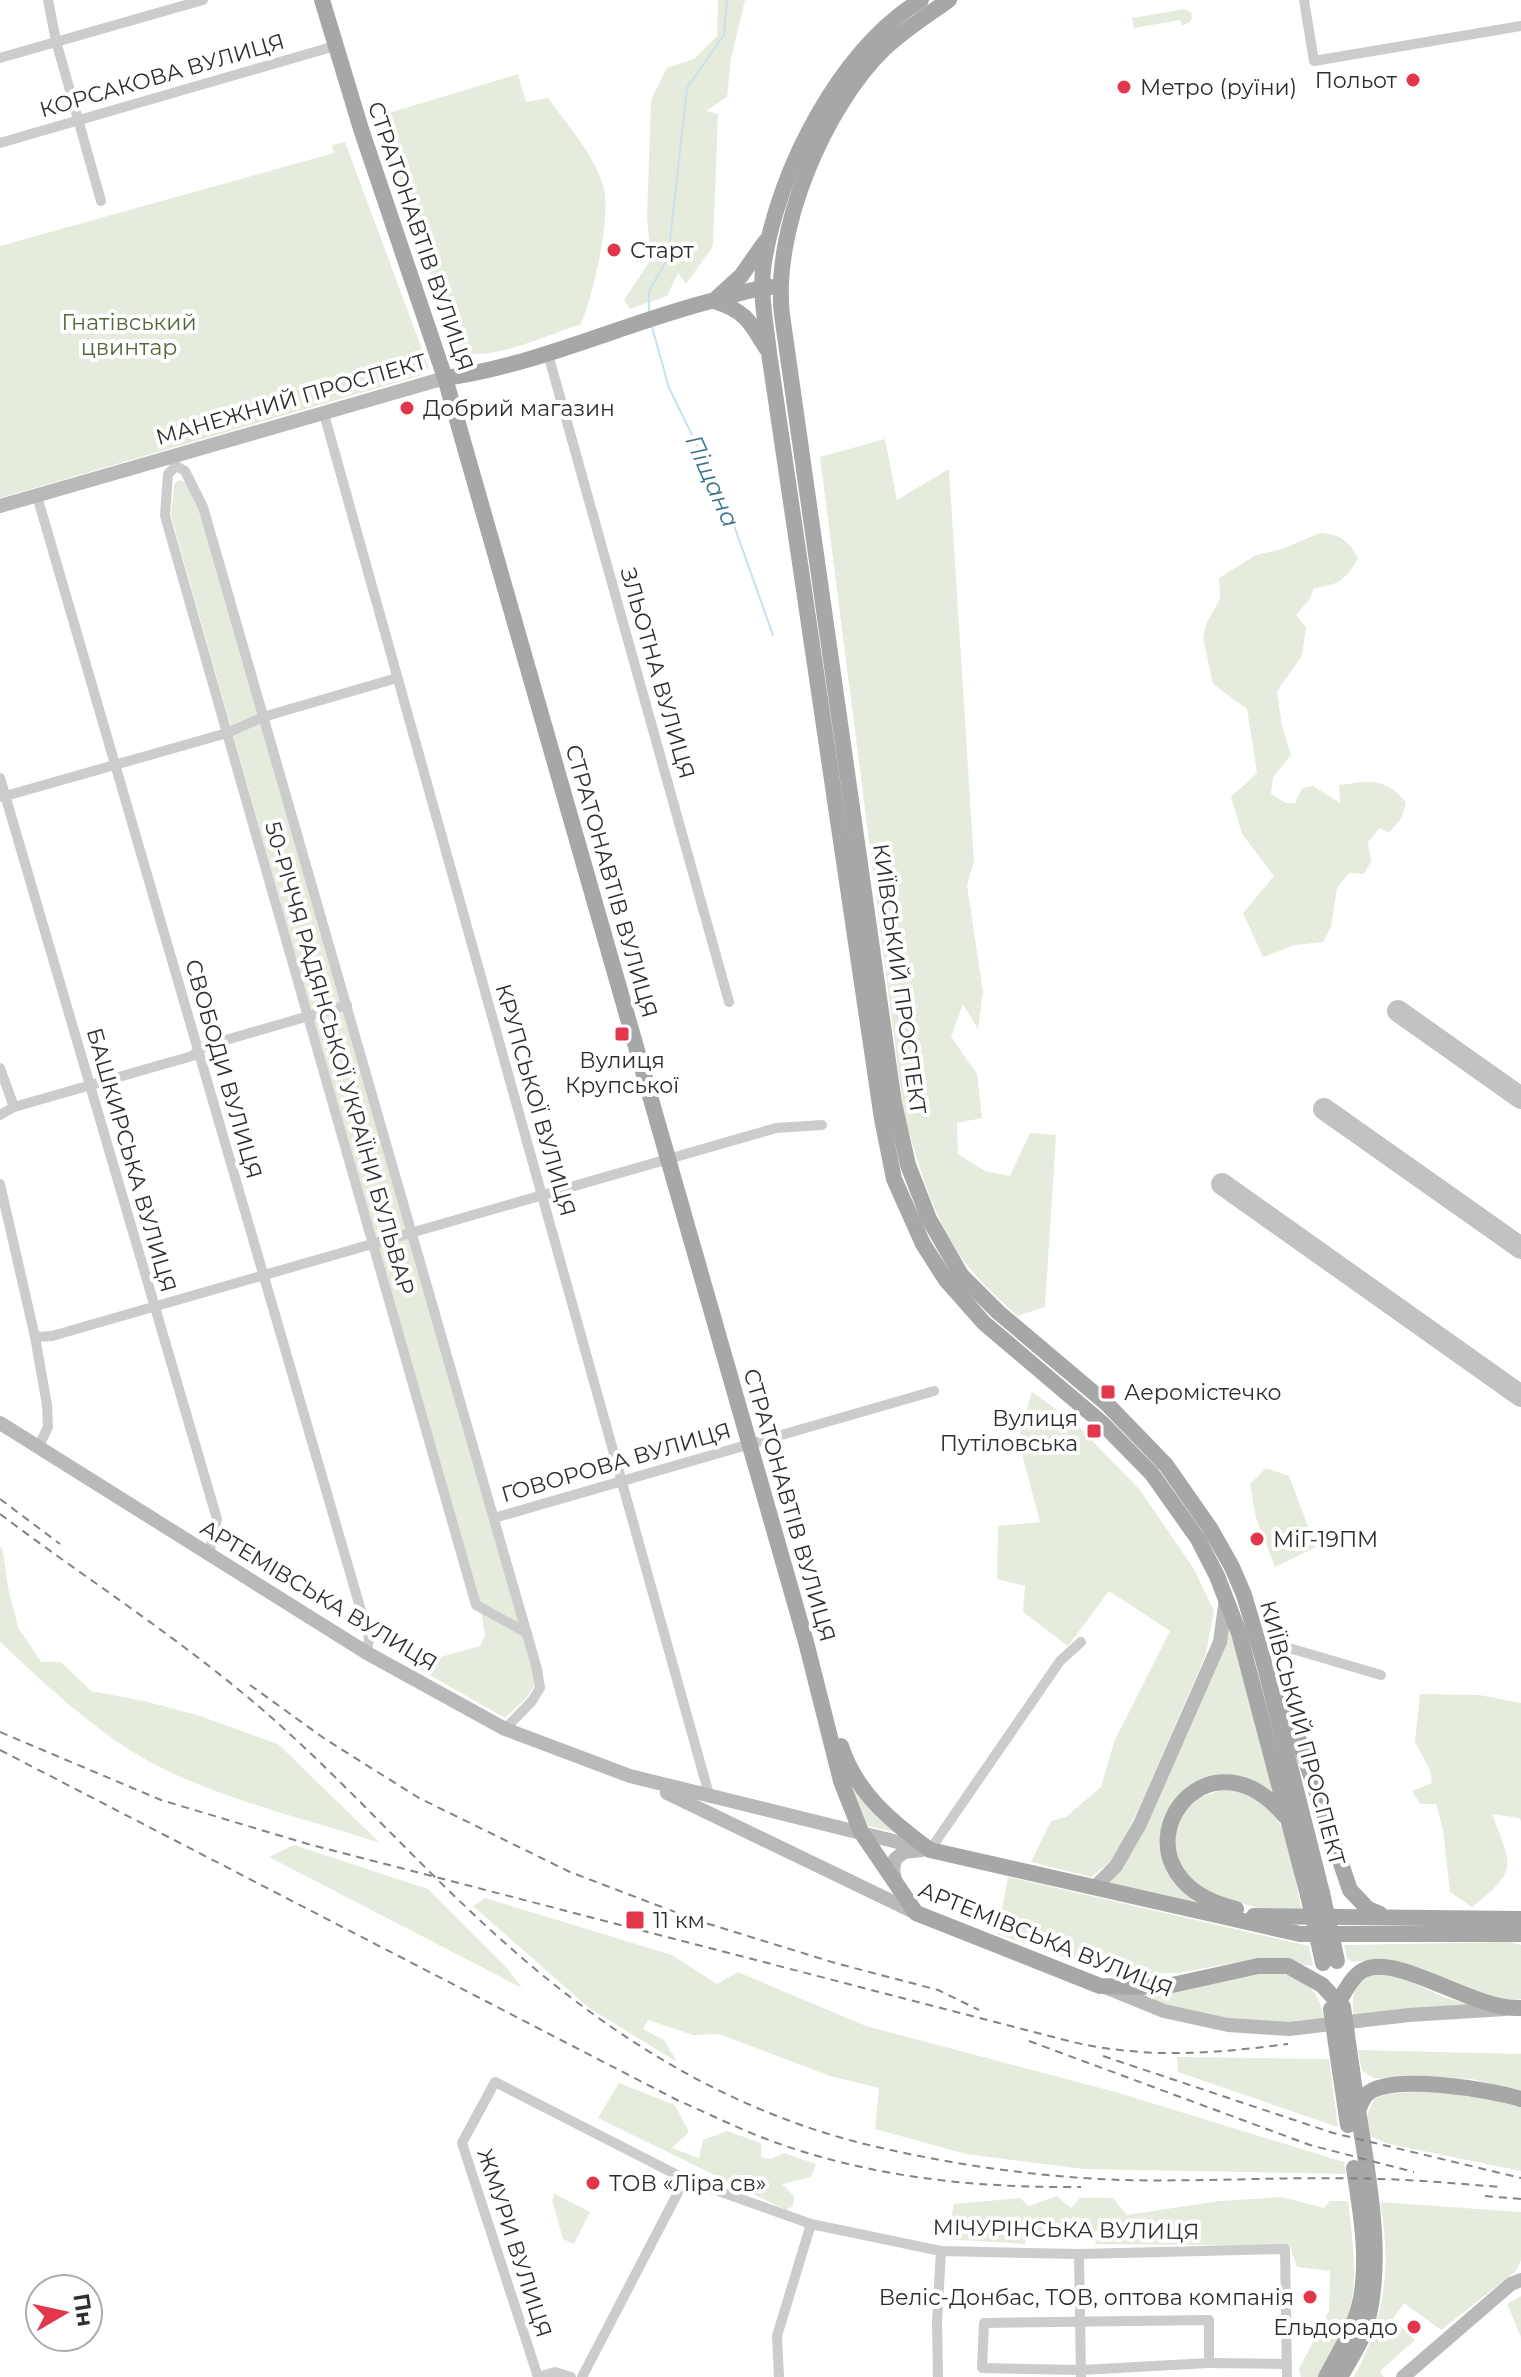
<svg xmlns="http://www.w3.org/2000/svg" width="1521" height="2377" viewBox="0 0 1521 2377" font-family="Montserrat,sans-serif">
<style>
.green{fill:#e6ecdd}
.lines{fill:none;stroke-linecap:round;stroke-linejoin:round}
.stream{stroke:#cae0eb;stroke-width:2}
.taxiway{stroke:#c2c2c2;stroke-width:22}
.street{stroke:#ccc;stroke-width:10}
.secondary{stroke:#b9b9b9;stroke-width:14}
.primary{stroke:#a7a7a7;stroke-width:16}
.rail{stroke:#848484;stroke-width:2;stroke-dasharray:8 6;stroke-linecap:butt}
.primary-bridge{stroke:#a7a7a7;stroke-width:16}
.poi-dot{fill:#e2364a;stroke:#fff;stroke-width:3}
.labels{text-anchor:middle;stroke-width:8;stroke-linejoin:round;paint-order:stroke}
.street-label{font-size:22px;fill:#2f2f2f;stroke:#fff}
.poi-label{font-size:22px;fill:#2f2f2f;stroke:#fff;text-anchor:start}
.park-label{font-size:22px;fill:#546a3d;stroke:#fff}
.water-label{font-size:24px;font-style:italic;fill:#3e7490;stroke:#fff}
</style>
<rect width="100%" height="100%" fill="#fff"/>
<g class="green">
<path d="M718,0H745L731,59L727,97L706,111L718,114L713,246L686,284L678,273L667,296L630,309L624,300L651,259L647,217L651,100L667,68L694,59L717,36Z"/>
<path d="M1185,9L1191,13L1192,18L1190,22L1182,26L1180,20L1134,28L1132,18Z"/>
<path d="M518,74L526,102L548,98C567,125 596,156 604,189C611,218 593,296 581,324C554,333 482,365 459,350C427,274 402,195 379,116Z"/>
<path d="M345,142L429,368L419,376L0,498V246L334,153L332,145Z"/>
<path d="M885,439L897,500L949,469L974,861L967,885L983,992L978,1029L963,1004L951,1037L977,1074L982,1118L957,1123L958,1154L985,1171L1010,1176L1030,1133L1056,1135L1045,1307L1017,1316C1004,1303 989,1291 977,1277C937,1233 920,1171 904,1115L820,457Z"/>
<path d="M179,480L185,482L201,508L533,1669L535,1685L525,1699L505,1718L412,1665L480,1646L485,1636L480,1603L171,516L174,484Z"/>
<path d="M1320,533C1340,534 1349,541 1358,558C1346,580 1339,585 1314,588L1309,600L1296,615L1306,627L1302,656L1277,691L1282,726L1291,755L1273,777L1271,794L1286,803H1295L1302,788L1313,786L1340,803L1339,785C1370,781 1384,777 1406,802L1402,817L1389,833L1380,828L1368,842L1371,861L1364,874L1349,873L1337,888L1331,927L1323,942L1295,945L1263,957L1243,913L1274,876L1242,834L1231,797L1257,773L1247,709L1213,684L1203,637L1207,622L1220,599L1219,578L1256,555L1282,549Z"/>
<path d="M1032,1392L1074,1422L1140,1490L1194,1569L1214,1611L1206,1654L1144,1797L1114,1859L1091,1877L1031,1862L1051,1821L1066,1817L1101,1787L1114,1742L1170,1631L1109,1591L1068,1646L1023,1612L1025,1586L997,1579L998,1526L1040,1522L1018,1439Z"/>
<path d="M1266,1468L1289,1476L1316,1547L1275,1567L1256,1518L1250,1484Z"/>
<path d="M0,1546L3,1550L8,1588L18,1627L41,1662H61L91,1691L144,1701L197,1715L278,1744L380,1843C304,1818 206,1796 138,1755C87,1724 43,1682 0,1642Z"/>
<path d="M1227,1618L1278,1804C1265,1797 1237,1777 1223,1777C1188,1776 1171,1797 1167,1829C1166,1837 1163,1846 1163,1854C1165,1880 1187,1898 1210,1906L1107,1887L1132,1851Z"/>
<path d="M1420,1694L1479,1695L1521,1703V1821L1519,1818L1492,1814C1512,1866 1519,1870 1472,1907L1450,1892L1443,1830L1436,1804H1420L1412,1791L1432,1783L1430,1770L1415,1742Z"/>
<path d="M846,1778L877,1817L895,1832L862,1825Z"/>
<path d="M1228,1788C1239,1792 1253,1795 1262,1802C1290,1822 1295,1879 1302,1912L1263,1909L1215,1897L1182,1873L1173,1834L1186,1802Z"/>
<path d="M294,1845L428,1889L507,1968L522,1988L269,1857Z"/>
<path d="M1008,1877L1309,1946L1313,1966L1253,1959L1179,1973L1113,1974L997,1934Z"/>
<path d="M485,1898L672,1955L717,1984L738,1972L866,2026L1119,2093L1344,2162L1346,2174L1083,2169L966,2154L875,2129L879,2088L830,2076L719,2034L693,2035L648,2020L643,2029L664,2040L677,2062L589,2008L473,1906Z"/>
<path d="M1509,1942L1521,1945V1999C1473,2006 1434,1970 1390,1960C1378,1958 1363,1961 1352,1962L1347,1958L1344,1945Z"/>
<path d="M1264,1972C1298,1973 1320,1985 1324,2021C1260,2028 1200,2015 1139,1997L1140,1994Z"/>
<path d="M1375,1973L1399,1976L1443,1997L1476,2006L1354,2017C1351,1996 1353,1983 1375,1973Z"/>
<path d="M1358,2050L1521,2054V2092L1472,2079L1374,2078L1362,2071Z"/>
<path d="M1177,2057L1329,2059L1338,2127L1178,2072Z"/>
<path d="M619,2083L675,2105L689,2132L672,2148L699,2158L703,2140L727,2131L761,2143V2157L771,2159L784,2153L816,2164L811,2177L782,2184L794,2196L793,2206L786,2210L598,2118Z"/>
<path d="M1430,2091L1457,2093L1521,2106V2171L1389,2144L1369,2136L1366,2117L1374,2099L1386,2094Z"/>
<path d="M555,2194L590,2212L574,2244L563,2239L552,2200Z"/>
<path d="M1057,2196L1071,2208L1080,2198H1113L1127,2215L1219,2201L1282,2197L1324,2208L1330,2201H1348C1353,2246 1361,2290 1342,2332C1336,2348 1326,2362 1318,2377H1301L1299,2369L1329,2311L1330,2271L1297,2267L1290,2246L1095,2244L1098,2232L1086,2230L1073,2216L1065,2232L1052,2228L1049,2236L1027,2233L1025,2244L946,2239L954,2204L1020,2198L1029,2206Z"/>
<path d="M1380,2202L1521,2212V2260L1516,2271L1441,2330L1404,2303L1393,2319L1415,2340L1380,2371L1384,2377H1354C1385,2319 1392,2267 1380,2202Z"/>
<path d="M1521,2296V2337L1507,2304Z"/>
</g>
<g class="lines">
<g class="stream">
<path d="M649,312V291L668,258L687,88L724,35L727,0"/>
<path d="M652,327L669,388L727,506L773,635"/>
</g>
<g class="taxiway">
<path d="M1398,1011L1521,1098"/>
<path d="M1324,1109L1521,1248"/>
<path d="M1222,1184L1521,1396"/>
</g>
<g class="street">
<path d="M48,0L56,41L101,201"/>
<path d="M1304,0L1314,61L1521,26"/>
<path d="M0,58L203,0"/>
<path d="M0,143L335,46"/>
<path d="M548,354L729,1002"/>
<path d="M324,414L710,1798"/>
<path d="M174,461L176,466L168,474L165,516L476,1605L527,1633"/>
<path d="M176,466L185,471L203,507L537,1669L540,1688L532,1701L505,1729"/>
<path d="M37,496L369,1638L367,1653"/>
<path d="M0,778L217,1519L209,1554"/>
<path d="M2,797L227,733L263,717L397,678"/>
<path d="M0,1068L14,1107"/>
<path d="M0,1115L14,1107L192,1056L205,1046L347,1005"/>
<path d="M0,1184L35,1337L47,1405L48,1427L38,1448"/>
<path d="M35,1337L52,1336L776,1128L822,1125"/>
<path d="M494,1518L934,1391"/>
<path d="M1261,1650L1289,1648L1381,1675"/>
<path d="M930,1850L1060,1661L1081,1642"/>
<path d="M1079,2254L1081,2377"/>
<path d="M1209,2320V2363L1081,2370L982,2368L984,2323Z"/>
<path d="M1209,2363L1287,2364"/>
<path d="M538,2377L462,2143L495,2082L685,2179L811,2224L941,2251L1079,2254L1285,2249L1287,2377"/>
<path d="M538,2377L555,2372L571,2377"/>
<path d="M582,2377L685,2179"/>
<path d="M779,2377L777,2336L811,2224"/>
<path d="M938,2377L937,2321L941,2251"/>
</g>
<g class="secondary">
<path d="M0,506L445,378"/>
<path d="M0,1423L367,1653L505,1729L630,1776L926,1849"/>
<path d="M667,1793L916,1913"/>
<path d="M896,1884L893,1870L895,1859L904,1852L922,1850"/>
<path d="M1094,1888L1116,1866L1140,1824L1220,1642L1226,1598"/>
<path d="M1105,1987L1164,2011L1228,2025L1289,2029L1409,2015L1505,2009"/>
<path d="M1403,2377L1511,2284L1521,2280"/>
</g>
<g class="primary">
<path d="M322,0L361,129L445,378L806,1642L841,1781L861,1832L916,1913L1100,1986L1163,1987L1258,1966H1288L1322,1985L1334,1998L1342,1996"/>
<path d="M921,0C840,50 779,169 764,262C759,291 766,324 769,353L882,1119L894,1179L923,1244L946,1280L984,1323L1102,1423L1152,1474L1198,1539L1217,1576L1239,1633L1308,1895"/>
<path d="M949,0C927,15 904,30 885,48C824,107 772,230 782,315L894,1103L908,1165L929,1219L961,1275L998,1312L1107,1404L1166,1465L1210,1528L1232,1567L1244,1595L1263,1659L1322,1893"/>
<path d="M718,297L741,276L765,242"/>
<path d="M714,301C745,311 750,321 766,348"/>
<path d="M445,378C537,365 622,324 711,301C731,296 750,289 771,287"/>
<path d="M1281,1697L1293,1723L1350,1890L1368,1909L1380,1914"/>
<path d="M841,1746C856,1793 892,1822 930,1850L1300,1934H1521"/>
<path d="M1236,1909C1097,1875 1199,1713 1285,1816"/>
<path d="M1254,1916L1521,1919"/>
<path d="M1342,1996C1348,1986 1355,1973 1366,1969C1400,1955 1476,2011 1521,2008"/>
<path d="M1340,2071L1348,2125"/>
<path d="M1357,2112C1360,2107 1362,2099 1366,2095C1388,2072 1492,2090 1521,2099"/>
<path d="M1326,2377C1340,2351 1356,2326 1361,2298C1369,2255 1360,2209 1354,2168"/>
<path d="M1340,2377C1348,2363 1358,2348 1364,2333C1390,2256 1362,2149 1352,2070"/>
</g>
<g class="rail">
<path d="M0,1499L60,1544"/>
<path d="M0,1514C85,1578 176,1636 257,1705C331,1768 397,1842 468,1909C583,2019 715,2109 873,2146C954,2165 1038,2177 1121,2180C1207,2182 1294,2176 1380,2179C1420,2180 1461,2184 1501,2187"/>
<path d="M250,1685L325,1739L419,1798L570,1872L696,1920L835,1963L938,1990L979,2010"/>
<path d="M0,1732L161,1800L308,1844L1022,2029C1054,2037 1086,2047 1120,2050C1176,2057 1233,2051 1288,2044"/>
<path d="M0,1750L677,2100C705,2112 733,2126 761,2137C864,2177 972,2188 1081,2187"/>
<path d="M1029,2041L1310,2145L1414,2172"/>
<path d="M1103,2056L1333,2133L1521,2178"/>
<path d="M1485,2196L1521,2199"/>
</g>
<g class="primary-bridge">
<path d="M1322,1893L1337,1961"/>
<path d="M1308,1895L1323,1963"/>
<path d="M1343,2007L1352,2070"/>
<path d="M1331,2009L1340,2071"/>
</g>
</g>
<g class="poi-dot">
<circle cx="1413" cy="80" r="8"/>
<circle cx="1124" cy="87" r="8"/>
<circle cx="614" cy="250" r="8"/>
<circle cx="407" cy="408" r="8"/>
<rect x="614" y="1026" width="16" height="16" rx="4"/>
<rect x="1100" y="1384" width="16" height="16" rx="4"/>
<rect x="1086" y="1423" width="16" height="16" rx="4"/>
<circle cx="1257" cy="1539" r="8"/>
<rect x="625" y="1910" width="20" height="20" rx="4"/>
<circle cx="593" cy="2183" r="8"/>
<circle cx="1310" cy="2297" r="8"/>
<circle cx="1414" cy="2327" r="8"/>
</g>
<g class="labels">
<g class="street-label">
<text transform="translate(162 75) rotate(-16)" y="8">КОРСАКОВА ВУЛИЦЯ</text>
<text transform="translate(421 236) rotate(71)" y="8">СТРАТОНАВТІВ ВУЛИЦЯ</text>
<text transform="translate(291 399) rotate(-16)" y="8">МАНЕЖНИЙ ПРОСПЕКТ</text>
<text transform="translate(658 673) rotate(74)" y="8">ЗЛЬОТНА ВУЛИЦЯ</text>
<text transform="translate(612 881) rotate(74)" y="8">СТРАТОНАВТІВ ВУЛИЦЯ</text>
<text transform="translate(900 979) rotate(82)" y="8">КИЇВСЬКИЙ ПРОСПЕКТ</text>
<text transform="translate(340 1058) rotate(74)" y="8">50-РІЧЧЯ РАДЯНСЬКОЇ УКРАЇНИ БУЛЬВАР</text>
<text transform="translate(224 1069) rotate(74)" y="8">СВОБОДИ ВУЛИЦЯ</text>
<text transform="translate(536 1100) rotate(74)" y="8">КРУПСЬКОЇ ВУЛИЦЯ</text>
<text transform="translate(132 1160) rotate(74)" y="8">БАШКИРСЬКА ВУЛИЦЯ</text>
<text transform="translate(616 1462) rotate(-16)" y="8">ГОВОРОВА ВУЛИЦЯ</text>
<text transform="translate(790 1505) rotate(74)" y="8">СТРАТОНАВТІВ ВУЛИЦЯ</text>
<text transform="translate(319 1595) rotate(31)" y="8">АРТЕМІВСЬКА ВУЛИЦЯ</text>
<text transform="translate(1303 1733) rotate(75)" y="8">КИЇВСЬКИЙ ПРОСПЕКТ</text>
<text transform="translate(1046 1939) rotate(22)" y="8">АРТЕМІВСЬКА ВУЛИЦЯ</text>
<text transform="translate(1066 2229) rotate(1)" y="8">МІЧУРІНСЬКА ВУЛИЦЯ</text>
<text transform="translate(515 2243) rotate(72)" y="8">ЖМУРИ ВУЛИЦЯ</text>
</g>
<g class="poi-label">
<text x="1397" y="88" text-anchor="end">Польот</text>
<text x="1140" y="95">Метро (руїни)</text>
<text x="630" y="258">Старт</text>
<text x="423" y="416">Добрий магазин</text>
<text x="622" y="1068" text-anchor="middle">Вулиця<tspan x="622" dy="25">Крупської</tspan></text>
<text x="1124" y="1400">Аеромістечко</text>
<text x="1078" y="1426" text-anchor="end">Вулиця<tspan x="1078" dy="25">Путіловська</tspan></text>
<text x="1273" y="1547">МіГ-19ПМ</text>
<text x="653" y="1928">11 км</text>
<text x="609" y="2191">ТОВ «Ліра св»</text>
<text x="1294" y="2305" text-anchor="end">Веліс-Донбас, ТОВ, оптова компанія</text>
<text x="1398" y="2335" text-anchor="end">Ельдорадо</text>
</g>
<g class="park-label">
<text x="129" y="330">Гнатівський<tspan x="129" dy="25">цвинтар</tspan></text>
</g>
<g class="water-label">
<text transform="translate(712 481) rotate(66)" y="8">Піщана</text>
</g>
</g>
<g transform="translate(64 2313) rotate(81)"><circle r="38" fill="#ffffff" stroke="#acacac" stroke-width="2"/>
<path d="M0-6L14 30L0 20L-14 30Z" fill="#e2364a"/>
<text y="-12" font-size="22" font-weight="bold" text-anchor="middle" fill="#2f2f2f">Пн</text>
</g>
</svg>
